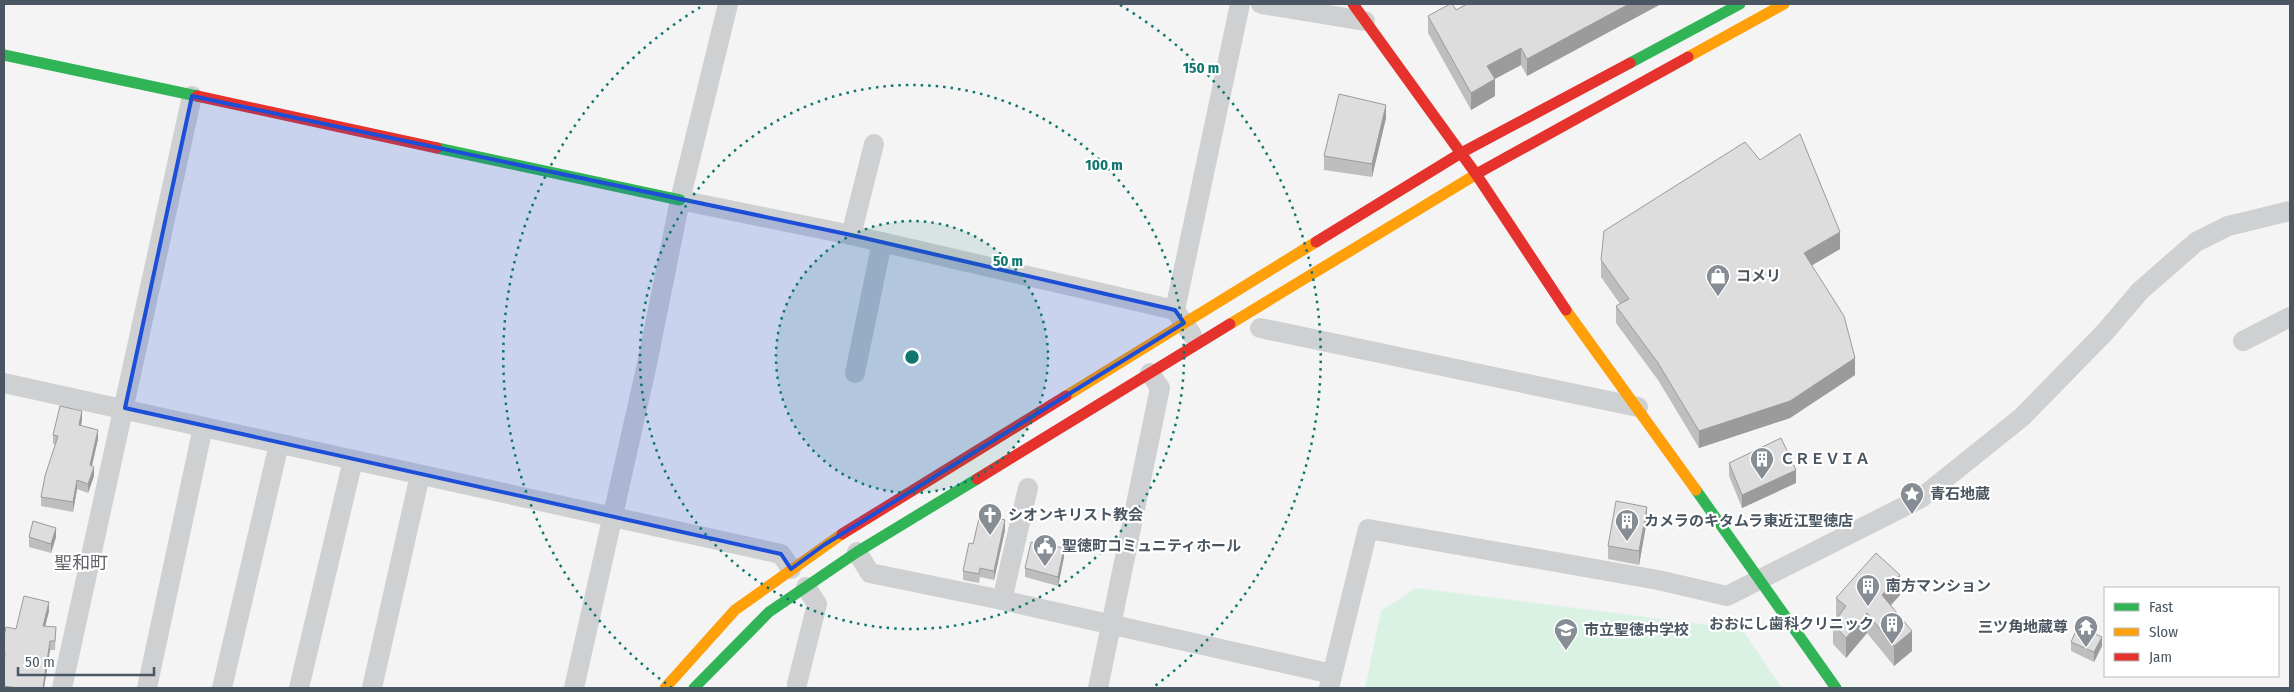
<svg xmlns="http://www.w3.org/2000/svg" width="2294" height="692" viewBox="0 0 2294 692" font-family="'Fira Sans Condensed','Noto Sans JP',sans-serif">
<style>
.green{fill:#d9f2e3}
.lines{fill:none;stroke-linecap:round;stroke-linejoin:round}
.street{stroke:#ced0d2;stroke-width:20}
.fast{stroke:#30b455;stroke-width:11}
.slow{stroke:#ff9f0a;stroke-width:11}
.jam{stroke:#e5322d;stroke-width:11}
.wall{fill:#bebebf}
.shaded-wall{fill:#9b9b9b}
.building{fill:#ddddde;stroke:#9b9b9b}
.marked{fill:#1d4ed8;fill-opacity:0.2;stroke:#1d4ed8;stroke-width:4;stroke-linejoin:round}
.ring{fill:none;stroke:#0f766e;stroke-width:2.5;stroke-dasharray:2.5 5}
.labels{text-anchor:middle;stroke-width:4.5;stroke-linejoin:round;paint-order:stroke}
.poi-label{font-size:15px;font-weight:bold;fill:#4a5661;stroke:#fff;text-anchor:start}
.quarter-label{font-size:18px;fill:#5f6368;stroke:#fff}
.centre{fill:#0f766e;stroke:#fff;stroke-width:2.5}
.ring-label{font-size:15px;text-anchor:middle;font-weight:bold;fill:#0f766e;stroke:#fff;stroke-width:4.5;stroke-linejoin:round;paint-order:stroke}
</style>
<rect width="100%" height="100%" fill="#f4f4f4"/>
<path class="green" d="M1416,588L1742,629L1782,688H1365L1381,611Z"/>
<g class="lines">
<g class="street">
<path d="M1261,4L1365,21"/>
<path d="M680,200L851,235L1175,310L1192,335"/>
<path d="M851,235L874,144"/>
<path d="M1175,310L1240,4"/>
<path d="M1260,328L1638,407"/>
<path d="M2243,341L2290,317"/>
<path d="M855,373L882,242"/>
<path d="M4,383L781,554L791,569"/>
<path d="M857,552L870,573L1002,600L1332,674"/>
<path d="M1002,600L1028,488"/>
<path d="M797,684L817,604L806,587"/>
<path d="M62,688L192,96"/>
<path d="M147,688L203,427"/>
<path d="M222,688L279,444"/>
<path d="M299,688L353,460"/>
<path d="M372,688L420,475"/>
<path d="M574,688L647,364L680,200L728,4"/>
<path d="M1098,688L1160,388L1150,373"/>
<path d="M1329,688L1368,529L1658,580L1727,596L1921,498L2022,417L2105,332L2140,291L2196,242L2228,226L2290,211"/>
</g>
<g class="fast">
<path d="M4,55L197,96"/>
<path d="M1630,63L1740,4"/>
<path d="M437,148L680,200"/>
<path d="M1696,490L1836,688"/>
<path d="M694,688L769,612L857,552L977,479"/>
</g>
<g class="slow">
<path d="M1688,57L1784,4"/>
<path d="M1566,310L1696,490"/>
<path d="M1230,324L1480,172"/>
<path d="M1066,396L1316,242"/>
<path d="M665,688L735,610L842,534"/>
</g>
<g class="jam">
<path d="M1353,4L1476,174L1566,310"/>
<path d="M197,96L437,148"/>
<path d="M1480,172L1688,57"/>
<path d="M1316,242L1461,153L1630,63"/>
<path d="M977,479L1230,324"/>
<path d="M842,534L1066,396"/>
</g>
</g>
<g class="wall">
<path d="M1661,4L1527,76L1521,65L1495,79V96L1471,110L1428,33V16Z"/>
<path d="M1386,118L1372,177L1324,170V156Z"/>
<path d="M1760,160L1840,249L1812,265L1855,375L1790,418L1699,448L1658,380L1616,323V306L1620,304L1601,277V260Z"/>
<path d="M82,420L81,425L98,439L92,466L94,476L88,493L77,489L73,512L41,506V497L55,444H53V435Z"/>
<path d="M1729,463L1796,483L1742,508L1729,476Z"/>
<path d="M1647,520L1639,565L1608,559V546Z"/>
<path d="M1005,530L994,580L980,577L979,583L963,580V571L973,544Z"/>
<path d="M29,537H56L51,553L29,547Z"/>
<path d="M1064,557L1058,586L1025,577V568Z"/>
<path d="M1900,595L1891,605L1912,651L1894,666L1867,633L1846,658L1833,644V624L1836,619V598Z"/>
<path d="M49,611L45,626L56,627L55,650H50L44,688H4V636Z"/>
<path d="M2071,642L2102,646L2094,662L2071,651Z"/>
</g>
<g class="shaded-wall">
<path d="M1629,4H1661L1527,76V59Z"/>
<path d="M1521,48V65L1487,83V66Z"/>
<path d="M1495,79V96L1471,110V93Z"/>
<path d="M1386,105V118L1372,177V164Z"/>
<path d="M1840,232V249L1804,270V253Z"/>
<path d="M1855,358V375L1790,418L1699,448V431Z"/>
<path d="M82,411V420L79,434V425Z"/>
<path d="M98,430V439L90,474V465Z"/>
<path d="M94,467V476L88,493V484Z"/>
<path d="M1796,470V483L1742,508V495Z"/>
<path d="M77,480V489L73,512V502Z"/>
<path d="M1647,507V520L1639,565V551Z"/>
<path d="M1005,520V530L994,580V571Z"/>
<path d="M56,528V537L51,553V544Z"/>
<path d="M5,543V552L4,559V550Z"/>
<path d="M1064,548V557L1058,586V577Z"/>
<path d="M1900,575V595L1882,615V595Z"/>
<path d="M49,602V611L43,635V626Z"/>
<path d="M1867,613V633L1846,658V638Z"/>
<path d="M1912,631V651L1894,666V646Z"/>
<path d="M2102,637V646L2094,662V652Z"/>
<path d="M50,641V650L44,688H43Z"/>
</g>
<g class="building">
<path d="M1450,4H1452L1456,10L1467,4H1629L1527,59L1521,48L1487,66L1495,79L1471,93L1428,16Z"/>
<path d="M1339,94L1386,105L1372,164L1324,156Z"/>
<path d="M1800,134L1840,232L1804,253L1844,316L1855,358L1790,401L1699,431L1658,363L1616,306L1629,299L1601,260L1604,231L1745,142L1760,160Z"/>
<path d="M60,406L82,411L79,425L98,430L90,465L94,467L88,484L77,480L73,502L41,497L45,476L58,436L53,435Z"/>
<path d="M1781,438L1796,470L1742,495L1729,463Z"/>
<path d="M1616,501L1647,507L1639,551L1608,546Z"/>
<path d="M980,514L1005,520L994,571L980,568L979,574L963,571L969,543L973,544Z"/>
<path d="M33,521L56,528L51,544L29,537Z"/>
<path d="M1031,542L1064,548L1058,577L1025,568Z"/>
<path d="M1876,553L1900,575L1882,595L1912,631L1894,646L1867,613L1846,638L1833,624L1846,606L1836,598Z"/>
<path d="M24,596L49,602L43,626L56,627L55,641H50L43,688H18L4,686V664L5,653H4V636L6,627L16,629Z"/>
<path d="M2078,626L2102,637L2094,652L2071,642Z"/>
</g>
<path class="marked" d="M192,96L851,235L1175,310L1184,323L824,545L791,569L781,554L125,408Z"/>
<circle cx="912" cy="357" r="136" fill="#0f766e" fill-opacity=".12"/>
<g class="ring">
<circle cx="912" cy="357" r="136"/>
<circle cx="912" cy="357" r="272"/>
<path d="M672 688A409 409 0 0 1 704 5M1120 5A409 409 0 0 1 1152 688"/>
</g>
<defs>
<g id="shop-pin" transform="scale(1.25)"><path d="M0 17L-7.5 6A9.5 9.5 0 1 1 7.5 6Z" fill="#868d94" stroke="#fff"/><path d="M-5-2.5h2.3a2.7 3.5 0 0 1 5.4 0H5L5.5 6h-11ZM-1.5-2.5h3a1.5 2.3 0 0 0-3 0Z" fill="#fff"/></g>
<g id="building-pin" transform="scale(1.25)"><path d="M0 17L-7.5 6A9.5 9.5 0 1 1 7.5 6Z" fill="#868d94" stroke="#fff"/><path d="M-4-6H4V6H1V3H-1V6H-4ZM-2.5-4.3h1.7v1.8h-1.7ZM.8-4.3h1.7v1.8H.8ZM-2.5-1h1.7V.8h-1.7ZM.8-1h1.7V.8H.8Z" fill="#fff"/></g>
<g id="sight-pin" transform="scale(1.25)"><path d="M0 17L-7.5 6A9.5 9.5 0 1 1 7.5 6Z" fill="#868d94" stroke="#fff"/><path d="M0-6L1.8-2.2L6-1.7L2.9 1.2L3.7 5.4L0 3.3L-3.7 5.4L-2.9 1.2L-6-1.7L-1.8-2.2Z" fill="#fff"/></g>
<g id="church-pin" transform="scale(1.25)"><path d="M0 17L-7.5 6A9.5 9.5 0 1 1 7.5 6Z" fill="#868d94" stroke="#fff"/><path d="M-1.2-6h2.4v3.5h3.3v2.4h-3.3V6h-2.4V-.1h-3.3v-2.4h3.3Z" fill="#fff"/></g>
<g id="civic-pin" transform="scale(1.25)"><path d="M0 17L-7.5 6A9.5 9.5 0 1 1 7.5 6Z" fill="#868d94" stroke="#fff"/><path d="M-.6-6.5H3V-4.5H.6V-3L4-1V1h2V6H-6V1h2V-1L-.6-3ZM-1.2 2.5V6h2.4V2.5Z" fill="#fff"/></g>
<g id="temple-pin" transform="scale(1.25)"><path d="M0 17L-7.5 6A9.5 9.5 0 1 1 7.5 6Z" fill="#868d94" stroke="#fff"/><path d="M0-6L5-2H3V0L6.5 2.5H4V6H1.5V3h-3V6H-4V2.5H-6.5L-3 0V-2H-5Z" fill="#fff"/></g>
<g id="school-pin" transform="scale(1.25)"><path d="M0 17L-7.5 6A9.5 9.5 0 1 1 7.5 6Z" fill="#868d94" stroke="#fff"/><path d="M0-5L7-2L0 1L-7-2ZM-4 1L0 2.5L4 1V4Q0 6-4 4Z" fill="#fff"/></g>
</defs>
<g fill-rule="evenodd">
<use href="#shop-pin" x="1718" y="276"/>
<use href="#building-pin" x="1762" y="459"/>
<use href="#sight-pin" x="1912" y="494"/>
<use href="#church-pin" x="990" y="515"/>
<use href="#building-pin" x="1627" y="521"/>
<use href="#civic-pin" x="1045" y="546"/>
<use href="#building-pin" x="1868" y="586"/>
<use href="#building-pin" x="1892" y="624"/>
<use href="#temple-pin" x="2086" y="627"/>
<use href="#school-pin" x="1566" y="630"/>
</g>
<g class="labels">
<g class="poi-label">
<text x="1736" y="281">コメリ</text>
<text x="1780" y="464">ＣＲＥＶＩＡ</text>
<text x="1930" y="499">青石地蔵</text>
<text x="1008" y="520">シオンキリスト教会</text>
<text x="1644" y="526">カメラのキタムラ東近江聖徳店</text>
<text x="1062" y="551">聖徳町コミュニティホール</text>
<text x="1886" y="591">南方マンション</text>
<text x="1874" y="629" text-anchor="end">おおにし歯科クリニック</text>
<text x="2068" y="632" text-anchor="end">三ツ角地蔵尊</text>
<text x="1584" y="635">市立聖徳中学校</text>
</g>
<g class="quarter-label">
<text x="81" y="569">聖和町</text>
</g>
</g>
<circle cx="912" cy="357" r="8" class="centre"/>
<g class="ring-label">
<text x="1201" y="73">150 m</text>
<text x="1104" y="170">100 m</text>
<text x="1008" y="266">50 m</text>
</g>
<rect width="2294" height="692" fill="none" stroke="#4a5661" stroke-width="10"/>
<rect x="2104" y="587" width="175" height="90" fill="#ffffff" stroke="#b7bbc0"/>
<rect x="2114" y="603" width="25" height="8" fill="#30b455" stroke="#b7bbc0"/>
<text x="2149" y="612" font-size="15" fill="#4a5661">Fast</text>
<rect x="2114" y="628" width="25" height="8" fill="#ff9f0a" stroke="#b7bbc0"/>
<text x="2149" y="637" font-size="15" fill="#4a5661">Slow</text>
<rect x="2114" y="653" width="25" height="8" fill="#e5322d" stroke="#b7bbc0"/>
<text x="2149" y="662" font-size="15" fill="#4a5661">Jam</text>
<path d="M18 667v8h136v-8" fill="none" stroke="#4a5661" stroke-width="2.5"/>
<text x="25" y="667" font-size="15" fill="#4a5661" stroke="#ffffff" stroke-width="4" paint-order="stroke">50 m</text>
</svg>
